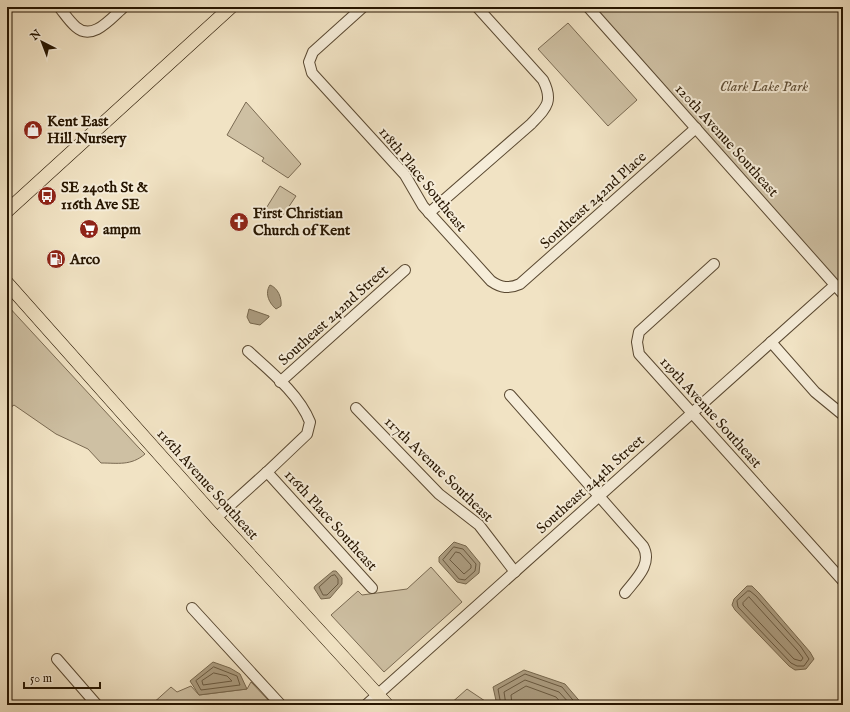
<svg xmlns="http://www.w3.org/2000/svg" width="850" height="712" viewBox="0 0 850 712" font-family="'IM FELL English',serif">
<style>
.green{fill:#cec0a3;stroke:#7a6a52}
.water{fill:#ac9d81;stroke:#76674d}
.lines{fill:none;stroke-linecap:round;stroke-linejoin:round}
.shore{stroke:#695940;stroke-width:1}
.minor-casing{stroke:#594831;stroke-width:12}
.major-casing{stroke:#261500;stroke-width:14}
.minor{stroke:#f6edd9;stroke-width:10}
.major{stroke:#f1e3c4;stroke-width:13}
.labels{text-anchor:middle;stroke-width:4;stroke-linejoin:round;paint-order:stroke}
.park-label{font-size:15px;font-style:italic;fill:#615139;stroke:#f6edd9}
.poi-label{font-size:15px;font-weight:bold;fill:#261500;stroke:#f6edd9;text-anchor:start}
.street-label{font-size:15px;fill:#261500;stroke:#f6edd9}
</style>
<rect width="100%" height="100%" fill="#f1e3c4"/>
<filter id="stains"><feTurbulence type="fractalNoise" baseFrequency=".005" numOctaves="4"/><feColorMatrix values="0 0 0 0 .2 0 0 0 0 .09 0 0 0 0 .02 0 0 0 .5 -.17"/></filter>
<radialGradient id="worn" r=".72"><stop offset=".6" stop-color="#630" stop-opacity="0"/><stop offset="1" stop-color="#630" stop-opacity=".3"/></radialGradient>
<g class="green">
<path d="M588,7H843V294Z"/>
<path d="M568,23L637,100L608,126L538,49Z"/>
<path d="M246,102L301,164L288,178L262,161L264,158L227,135Z"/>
<path d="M280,186L296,196L280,220L265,210Z"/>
<path d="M7,305L139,448L145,454C131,466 118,463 101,463L88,449L56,434L14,405L7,410Z"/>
<path d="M431,567L462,602L384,672L331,615L358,591L362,595L407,589Z"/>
<path d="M251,682L270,702L267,705H151L171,687L177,692L191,686L199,695L247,689Z"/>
<path d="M467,689L491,705H449Z"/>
</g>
<g class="water">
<path d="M270,285C278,288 282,298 281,306L276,309C270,304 264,294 270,285Z"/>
<path d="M249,309L269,316V317L260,325L250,323L247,317Z"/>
<path d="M454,542L466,546L480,563L479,573L466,584L457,582L439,562V557Z"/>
<path d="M333,571H336L342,578V584L330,598L321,599L314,588L315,586Z"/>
<path d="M747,586H752L759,593L810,652L814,659L806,669L795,670L789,666L735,610L732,605L734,599Z"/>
<path d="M213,662L230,668L240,674L247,689L199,695L190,681Z"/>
<path d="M524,670L565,684L583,705H497L493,687Z"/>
</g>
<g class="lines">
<g class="shore">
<path d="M454,547L463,549L476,564L475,571L465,580L459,579L443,560Z"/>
<path d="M456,552L460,553L471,565V568L464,574L450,560Z"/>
<path d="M335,575L338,579V584L327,595H323L319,587L331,576Z"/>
<path d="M748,591H750L756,596L801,647L809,659L804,666H797L791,663L738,607L737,601Z"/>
<path d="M749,597L797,650L803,658L801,661L794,659L743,605V603Z"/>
<path d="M214,667L237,676L240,685L201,690L196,681Z"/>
<path d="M214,673L227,676L232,681L203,685L202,681Z"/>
<path d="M501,705L498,689L525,674L562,687L577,705"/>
<path d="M506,705L504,692L525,680L559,692L571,705"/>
<path d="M512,705L511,695L526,686L556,697L563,705"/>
</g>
<g class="minor-casing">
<g id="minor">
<path d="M59,7C64,13 69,21 76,27C93,42 112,17 124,7"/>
<path d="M363,7L313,52L309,62L312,73L405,175L423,206L491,281C501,288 509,289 520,284L696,128"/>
<path d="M588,7L843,294"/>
<path d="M429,213L531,124C546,108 554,102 543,80L477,7"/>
<path d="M714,264L639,332L637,342L639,354L843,581"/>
<path d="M771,342L815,392L843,415"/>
<path d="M280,382L405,270"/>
<path d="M510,395L643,546C653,564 636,579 625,593"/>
<path d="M356,408L439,494L479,525L515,572"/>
<path d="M267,472L372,588"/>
<path d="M216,518L267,472L307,434L310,422C299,394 270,371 248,351"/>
<path d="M192,608L281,705"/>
<path d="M57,659L97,705"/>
<path d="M366,705L835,285"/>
</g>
</g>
<g class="major-casing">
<g id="major">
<path d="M7,211L231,7"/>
<path d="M7,283L216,518L387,705"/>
</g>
</g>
<use href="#minor" class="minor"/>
<use href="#major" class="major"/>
</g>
<defs>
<g id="shop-disc" transform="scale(1)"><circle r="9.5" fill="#8f2418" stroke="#f6edd9"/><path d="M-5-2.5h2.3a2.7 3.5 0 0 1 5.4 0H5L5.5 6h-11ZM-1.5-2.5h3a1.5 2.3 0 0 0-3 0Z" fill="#fff"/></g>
<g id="bus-disc" transform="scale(1)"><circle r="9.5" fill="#8f2418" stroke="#f6edd9"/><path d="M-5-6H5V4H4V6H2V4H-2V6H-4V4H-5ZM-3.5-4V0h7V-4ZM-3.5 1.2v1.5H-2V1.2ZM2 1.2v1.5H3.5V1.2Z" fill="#fff"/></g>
<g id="church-disc" transform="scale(1)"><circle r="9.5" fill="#8f2418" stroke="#f6edd9"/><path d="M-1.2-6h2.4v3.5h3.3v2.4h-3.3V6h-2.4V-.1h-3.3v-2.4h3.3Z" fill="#fff"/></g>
<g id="supermarket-disc" transform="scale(1)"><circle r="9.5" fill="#8f2418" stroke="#f6edd9"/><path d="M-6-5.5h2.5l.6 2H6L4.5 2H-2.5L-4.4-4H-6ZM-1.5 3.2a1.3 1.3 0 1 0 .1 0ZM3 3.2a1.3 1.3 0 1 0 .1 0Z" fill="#fff"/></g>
<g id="fuel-disc" transform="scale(1)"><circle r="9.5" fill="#8f2418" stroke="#f6edd9"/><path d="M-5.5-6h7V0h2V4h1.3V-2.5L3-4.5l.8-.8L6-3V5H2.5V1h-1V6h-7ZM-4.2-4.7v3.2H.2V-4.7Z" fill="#fff"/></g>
</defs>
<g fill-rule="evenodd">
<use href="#shop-disc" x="33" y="130"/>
<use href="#bus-disc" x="47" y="196"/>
<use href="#church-disc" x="239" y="222"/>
<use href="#supermarket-disc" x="89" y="229"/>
<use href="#fuel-disc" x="56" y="259"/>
</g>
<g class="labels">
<g class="park-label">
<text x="764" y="91">Clark Lake Park</text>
</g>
<g class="poi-label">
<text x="47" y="126">Kent East<tspan x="47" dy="17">Hill Nursery</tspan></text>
<text x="61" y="192">SE 240th St &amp;<tspan x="61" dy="17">116th Ave SE</tspan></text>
<text x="253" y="218">First Christian<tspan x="253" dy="17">Church of Kent</tspan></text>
<text x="103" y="234">ampm</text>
<text x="70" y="264">Arco</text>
</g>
<g class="street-label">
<text transform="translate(727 140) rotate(48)" y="5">120th Avenue Southeast</text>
<text transform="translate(423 179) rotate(51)" y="5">118th Place Southeast</text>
<text transform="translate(593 200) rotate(-42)" y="5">Southeast 242nd Place</text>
<text transform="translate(333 315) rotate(-42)" y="5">Southeast 242nd Street</text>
<text transform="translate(711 412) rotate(48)" y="5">119th Avenue Southeast</text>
<text transform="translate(439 469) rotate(44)" y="5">117th Avenue Southeast</text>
<text transform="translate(208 484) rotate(48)" y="5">116th Avenue Southeast</text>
<text transform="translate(590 484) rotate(-42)" y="5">Southeast 244th Street</text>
<text transform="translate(331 520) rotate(48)" y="5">116th Place Southeast</text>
</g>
</g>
<rect width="850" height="712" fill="none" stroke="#f1e3c4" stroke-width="24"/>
<rect x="8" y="8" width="834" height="696" fill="none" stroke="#261500" stroke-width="2"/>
<rect x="12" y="12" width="826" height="688" fill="none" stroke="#261500"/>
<g transform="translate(42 42) rotate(318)" stroke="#f6edd9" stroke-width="3" paint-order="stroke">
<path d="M0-3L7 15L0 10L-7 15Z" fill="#261500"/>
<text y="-6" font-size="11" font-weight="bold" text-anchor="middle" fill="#261500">N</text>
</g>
<path d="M24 682v6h76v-6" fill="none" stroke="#261500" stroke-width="2"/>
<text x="30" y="682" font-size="12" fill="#261500" stroke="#f6edd9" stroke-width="3" paint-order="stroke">50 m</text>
<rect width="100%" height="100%" filter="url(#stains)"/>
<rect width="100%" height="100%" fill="url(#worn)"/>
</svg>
